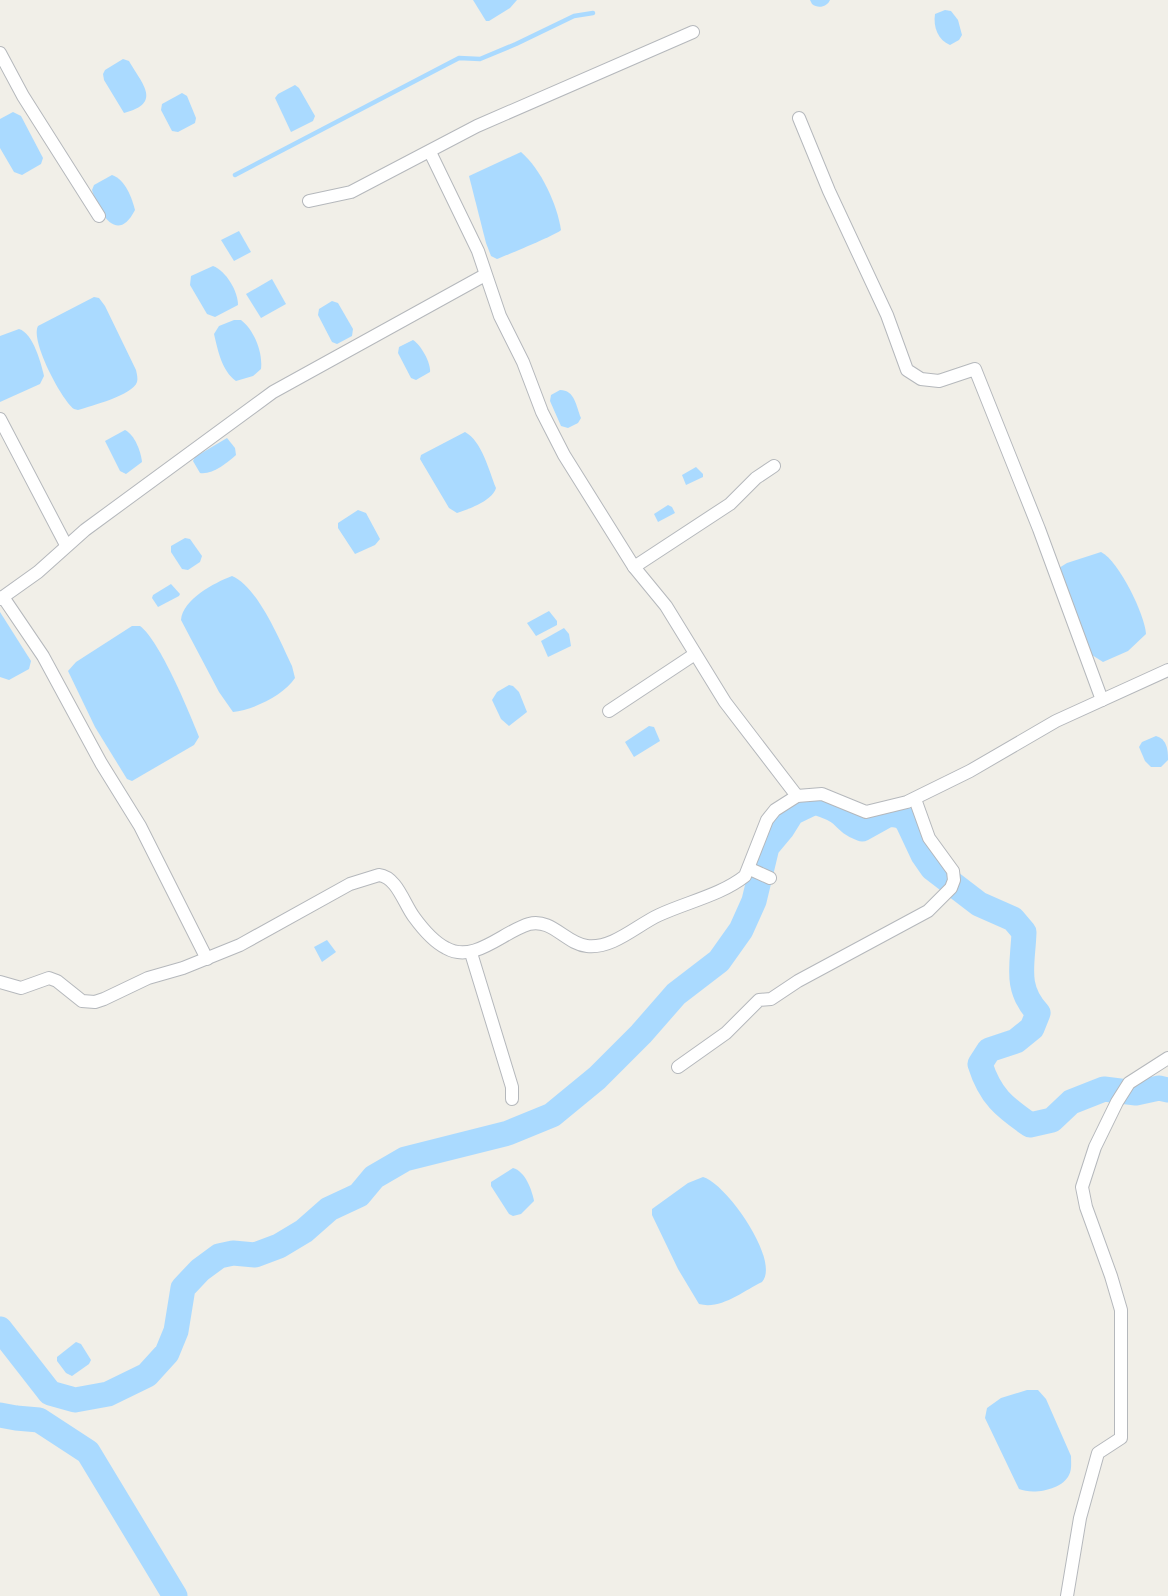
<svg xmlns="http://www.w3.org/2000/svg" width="1168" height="1596" viewBox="0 0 1168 1596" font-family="Rubik,sans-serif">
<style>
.water{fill:#aadaff}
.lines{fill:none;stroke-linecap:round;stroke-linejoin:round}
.stream{stroke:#aadaff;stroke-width:4.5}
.river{stroke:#aadaff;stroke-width:25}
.minor-casing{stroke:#b5b8bc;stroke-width:14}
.minor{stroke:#fff;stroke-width:12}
</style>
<rect width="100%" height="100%" fill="#f1efe8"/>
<g class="water">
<path d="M473,0H517L510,8L489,21H486Z"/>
<path d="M810,0H830C827,7 818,9 812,4Z"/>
<path d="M945,10L951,11L958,20L962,35L959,40L950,45C938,40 933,27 935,14Z"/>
<path d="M123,59L129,61C142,84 163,103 124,113L104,80L103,74L105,70Z"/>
<path d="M295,85L299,88L315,116L313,121L291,132L275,98L278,94Z"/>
<path d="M182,93L187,96L196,118L195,123L178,132L172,131L161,110L162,104Z"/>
<path d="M13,112L21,116L43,158L41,164L22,175L14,172L0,148V119Z"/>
<path d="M521,152C541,169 557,204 561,230C558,234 507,255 497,259L491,256L486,243L469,176Z"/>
<path d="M112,175C125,179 132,198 135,210C117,245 99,213 92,190L94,185Z"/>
<path d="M239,231L251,252L234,261L221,240Z"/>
<path d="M213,266C226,271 238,291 238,305L215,317L207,314L190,285L191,276Z"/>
<path d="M272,279L286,304L261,318L246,294Z"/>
<path d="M94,297L99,298L105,306L136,370C137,374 138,379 137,382C133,395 91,406 78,410L74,409C61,399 30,340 38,326Z"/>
<path d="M332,301L338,303L353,329L352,336L337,344L332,342L318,315L319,309Z"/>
<path d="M234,320H241C254,330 263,352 261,369L253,376L236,381C222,371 218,351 214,334L219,326Z"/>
<path d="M19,329C33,333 41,363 44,376L40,384L0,402V336Z"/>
<path d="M413,340C421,345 431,363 430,372L416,380L411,378L398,353L399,347Z"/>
<path d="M560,390C575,390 576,406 581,418L578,423L568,428L561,426L550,401L551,395Z"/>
<path d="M125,430C135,435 141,452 142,462L126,474L120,471L105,441Z"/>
<path d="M465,432C482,441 489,471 496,488C492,501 469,509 457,513L449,508L420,459L421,455Z"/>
<path d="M227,438L235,448L236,455C227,463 212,475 200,473L193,461L195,457Z"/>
<path d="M696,467L703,474V477L686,485L682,475Z"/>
<path d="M668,505L672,507L675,513L658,522L654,514Z"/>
<path d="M358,510L366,513L380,539L375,545L355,554L338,528V523Z"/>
<path d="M185,538L190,539L202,556L200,562L188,570L182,569L171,552V546Z"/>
<path d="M1101,552C1119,561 1145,615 1146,634L1128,651L1103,662L1092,655L1059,568L1067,563Z"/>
<path d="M232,576C258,587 280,641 292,666L295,678C284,695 253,710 233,712L219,692L181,620C183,599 214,583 232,576Z"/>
<path d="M171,584L180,594L179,596L158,607L152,598L153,595Z"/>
<path d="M549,611L557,621V625L536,636L527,623Z"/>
<path d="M0,612L31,661L29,669L9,680L0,677Z"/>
<path d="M132,626H140C160,641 189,712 199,737L194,745L132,781L127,779L95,727L68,671L76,662Z"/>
<path d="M564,628L569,634L571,646L548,657L541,641Z"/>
<path d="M509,685L513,686L519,692L527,712L509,726L501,719L492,700L497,692Z"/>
<path d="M649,726L654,727L660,741L634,757L625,742Z"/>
<path d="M1156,736C1167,739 1168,750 1168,760L1161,767H1151L1145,761L1139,747L1142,742Z"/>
<path d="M327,940L336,952L322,962L314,947Z"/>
<path d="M513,1168C525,1171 532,1190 534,1201L521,1214L513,1216L509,1214L491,1186V1182Z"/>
<path d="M703,1177C726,1183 781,1261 762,1282C743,1291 721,1310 699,1304L678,1269L652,1215V1209L688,1183Z"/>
<path d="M76,1342L81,1344L91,1360L89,1364L72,1376L66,1373L57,1361V1357Z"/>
<path d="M1027,1390H1038L1046,1399L1071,1456C1071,1462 1072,1470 1069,1475C1062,1490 1033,1495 1019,1489L985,1418L987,1408L1001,1398Z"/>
</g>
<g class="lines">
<path class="stream" d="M235,175L459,58L480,59L516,44L574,16L593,13"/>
<g class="river">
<path d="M0,1329L50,1393L75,1400L108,1394L147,1375L167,1353L176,1331L183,1288L200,1270L219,1256L233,1253L255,1255L279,1246L304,1231L329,1209L359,1195L374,1177L405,1159L508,1133L552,1115L597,1078L641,1034L676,994L719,961L741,930L754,901L767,847L782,829L792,813L815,802C824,805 835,808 842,815C849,822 852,825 862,829L889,814L901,816L907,821L923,855L932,868L979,904L1013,919L1024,932C1023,964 1014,987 1038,1013L1032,1028L1016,1041L989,1050L980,1064C990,1096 1004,1107 1030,1125L1052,1120L1071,1102L1104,1089L1136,1093L1159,1088L1168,1090"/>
<path d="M0,1415L16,1418L39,1420L88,1452L175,1596"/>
</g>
<g class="minor-casing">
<g id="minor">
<path d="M0,53L23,96L99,216"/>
<path d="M799,118L829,191L887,315L907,370L921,379L939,381L975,369L1039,529L1102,700"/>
<path d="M430,152L478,251L500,316L523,362L542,412L564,455L634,567L666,606L725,702L797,796"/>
<path d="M309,201L351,192L477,126L693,32"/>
<path d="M0,419L66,545"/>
<path d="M634,567L730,504L756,478L774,466"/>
<path d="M3,597L43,656L101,763L140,826L207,959"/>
<path d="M0,599L38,572L85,530L273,392L485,275"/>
<path d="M609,711L695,654"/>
<path d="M750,869L770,878"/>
<path d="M471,953L512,1087V1099"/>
<path d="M0,982L21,988L49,978L57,981L82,1001L95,1002L104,999L148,978L183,968L240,945L350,884L379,875C397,877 404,904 414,917C422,928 434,942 446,948C474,964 502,932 529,924C552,918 566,944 587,946C613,949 637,925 659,915C687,902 721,895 745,876L767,820L775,810L797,796L822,794L866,812L907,802L970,771L1056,721L1168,670"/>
<path d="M678,1067L726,1033L759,1000L771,999L798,981L928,911L951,888L954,880L953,871L929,838L915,799"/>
<path d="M1067,1596L1080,1518L1098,1453L1121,1438V1310L1111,1276L1086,1207L1082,1187L1095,1147L1117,1102L1129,1083L1168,1058"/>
</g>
</g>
<use href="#minor" class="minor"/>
</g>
</svg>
